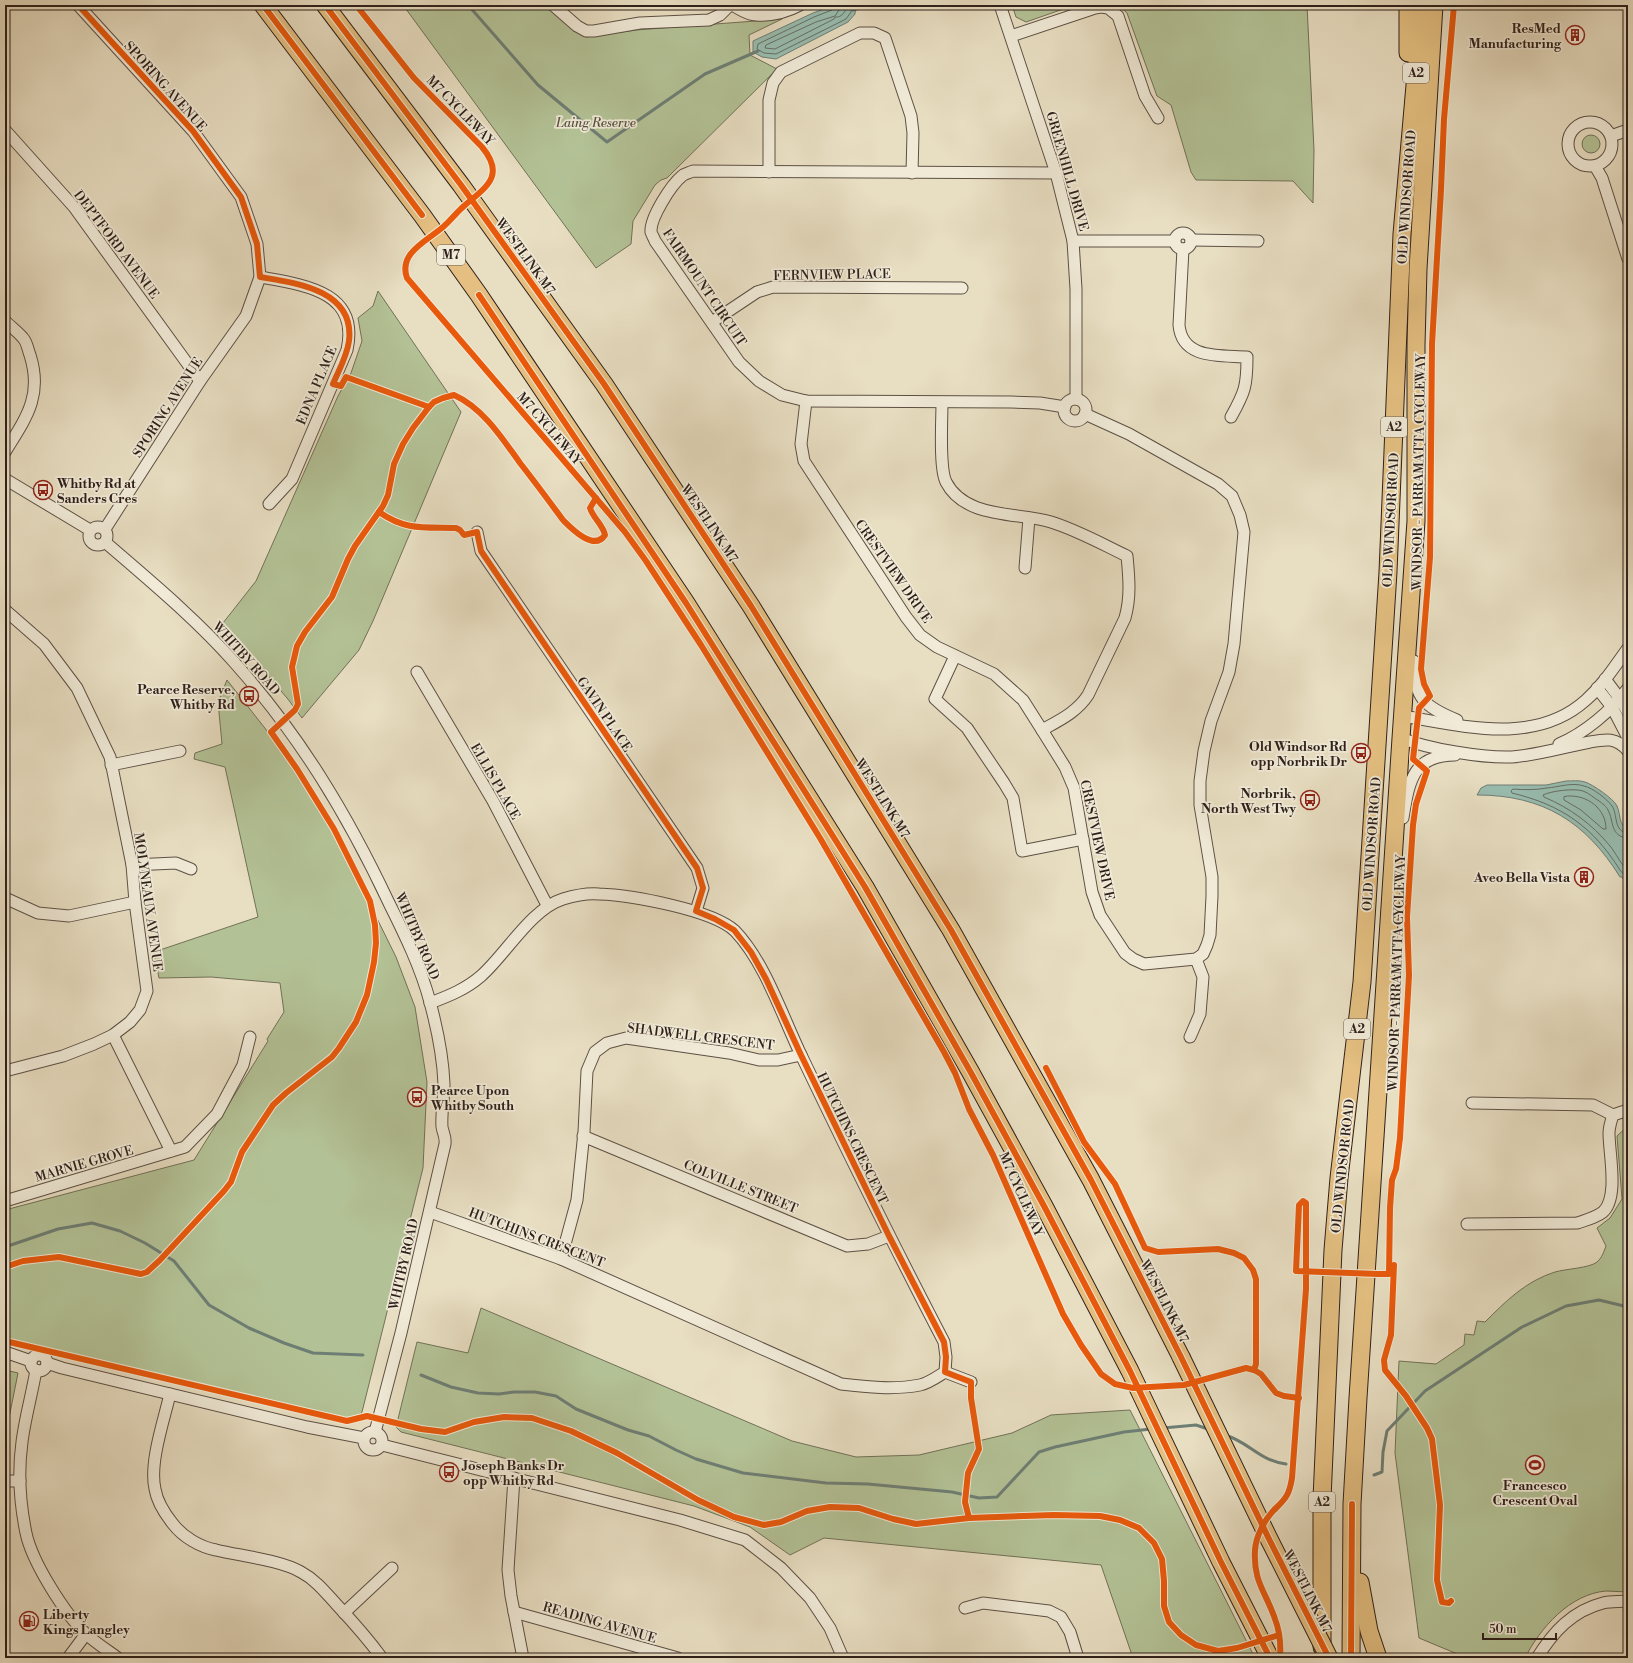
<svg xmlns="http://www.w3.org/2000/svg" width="1633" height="1663" viewBox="0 0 1633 1663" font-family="'Libre Bodoni',serif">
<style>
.green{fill:#b3c296;stroke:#717158}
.water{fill:#98bcaf;stroke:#6e7e74}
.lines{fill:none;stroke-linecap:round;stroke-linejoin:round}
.shore{stroke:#646e65;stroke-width:1}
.stream{stroke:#6e7e74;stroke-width:3}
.minor-casing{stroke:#5d5045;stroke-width:13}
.highway-casing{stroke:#2f201b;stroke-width:19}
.minor{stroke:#f0ead7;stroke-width:11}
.highway{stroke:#e4bf81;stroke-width:17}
.highway-bridge-casing{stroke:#2f201b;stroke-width:19;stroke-linecap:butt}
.highway-bridge{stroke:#e4bf81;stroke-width:17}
.cycleway-casing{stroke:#f0ead7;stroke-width:8}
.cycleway{stroke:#e8590c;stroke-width:6}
.labels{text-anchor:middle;stroke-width:3.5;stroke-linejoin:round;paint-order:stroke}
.shield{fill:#f0ead7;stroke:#695d53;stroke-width:1}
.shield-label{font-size:12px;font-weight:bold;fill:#2f201b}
.poi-label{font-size:13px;font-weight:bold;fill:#2f201b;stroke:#f0ead7;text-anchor:end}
.street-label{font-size:13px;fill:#2f201b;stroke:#f0ead7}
.park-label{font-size:13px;font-style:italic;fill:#575140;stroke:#f0ead7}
</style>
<rect width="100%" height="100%" fill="#e8dec2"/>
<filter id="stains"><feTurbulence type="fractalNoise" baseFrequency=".005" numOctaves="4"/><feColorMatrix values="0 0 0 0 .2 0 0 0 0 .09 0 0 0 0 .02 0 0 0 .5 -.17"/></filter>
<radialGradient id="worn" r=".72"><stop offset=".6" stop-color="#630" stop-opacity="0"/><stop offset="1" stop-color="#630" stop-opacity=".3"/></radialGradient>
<g class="green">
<path d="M403,5H544L586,37L636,30L782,19L749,35L750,55L777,69L667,178L661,180L655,185L633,221L631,244L596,268Z"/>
<path d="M1012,5H1075L1026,22L1016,17Z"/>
<path d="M1118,5H1307L1314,150L1313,203L1293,181L1196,180L1191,172L1171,105L1157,96L1127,13Z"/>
<circle cx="1591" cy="144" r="9"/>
<path d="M378,291L461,412L373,621L359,650L302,718L287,698L223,623L256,581L338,396L351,373L362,341L358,318L373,306Z"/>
<path d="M227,680L279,746L331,825L396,957L415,1007L427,1082L423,1168L363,1408L361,1415L354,1422L5,1339V1210L194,1160L268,1041L267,1039L284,1012L280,983L211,977L159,978L154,952L258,917L225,767L194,759L195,753L222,744L218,702Z"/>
<path d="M1628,1126V1592C1621,1592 1613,1591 1606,1591C1570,1594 1540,1628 1525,1658H1467L1419,1638L1395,1453L1399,1361L1436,1364L1464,1345L1465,1334L1474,1335L1477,1321L1485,1322C1506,1301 1526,1281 1555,1272C1565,1269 1590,1268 1597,1262C1602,1258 1604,1251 1606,1246L1597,1228L1610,1218L1622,1199L1617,1136Z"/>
<path d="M481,1308L792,1441L856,1457L919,1455L1012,1433L1051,1415L1130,1410L1255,1658H1133L1101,1565L824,1538L790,1555L750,1527L694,1506L401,1432L396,1427L417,1342L468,1353Z"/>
<path d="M5,1370L18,1373L5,1438Z"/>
</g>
<g class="water">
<path d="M835,5H856L855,14L848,22L776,59L762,57L753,52V41L813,13Z"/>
<path d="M1566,781C1572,781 1579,780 1585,782C1592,784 1614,799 1617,806C1621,815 1618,824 1628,830V888L1625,886L1626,884L1622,877H1620C1586,822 1543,795 1477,795L1481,788L1487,785H1546Z"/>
</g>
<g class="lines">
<g class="shore">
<path d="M835,5L832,10L814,17L758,44L757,49L764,53L776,54L846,19L851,12L852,5"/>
<path d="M840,5L839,10L835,16L816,22L766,45L765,48L775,49L834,19L835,17C842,18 846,11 847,5"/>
<path d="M1568,796C1588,795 1606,809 1606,829H1603L1581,810L1564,800V797Z"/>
<path d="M1628,833C1613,832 1618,814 1612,806C1607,799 1593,788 1584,786C1572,782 1559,787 1547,788C1536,790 1524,790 1513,789L1511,791L1512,793C1562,805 1593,827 1620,870C1623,874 1626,876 1628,880"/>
<path d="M1628,838C1610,837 1614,821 1608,810C1607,807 1602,803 1599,801C1594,798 1589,793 1583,791C1574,788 1551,791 1543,795L1544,797C1570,808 1592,824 1610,846C1616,853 1621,865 1628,871"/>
</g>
<g class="stream">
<path d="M468,5L538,85L607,142L705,74L758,51"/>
<path d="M853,10L870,5"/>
<path d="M5,1247L58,1229L92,1223L120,1231L145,1243L174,1261L209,1305L249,1328L284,1343L313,1353L363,1355"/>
<path d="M421,1375L451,1387L478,1393L499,1394L514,1392H535L556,1396L576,1409L628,1430L649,1436L676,1450L696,1459L743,1473L826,1483L868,1484L952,1492L979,1498L997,1497L1039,1452L1055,1447L1124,1432L1151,1429"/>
<path d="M1163,1428L1196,1425L1208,1429"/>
<path d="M1225,1435C1249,1442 1260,1461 1286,1464"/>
<path d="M1374,1475L1382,1472L1383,1452L1387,1431L1425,1391L1522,1327L1566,1306L1599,1300L1628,1307"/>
</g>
<g class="minor-casing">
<g id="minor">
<path d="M78,5L193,131L241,197L257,244L260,277L246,316L200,381L105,529"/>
<path d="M553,5L577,26L586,31H594L640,23L709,20L720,15L730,5"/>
<path d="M732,5C740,9 747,15 756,15C771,16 787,12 800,5"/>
<path d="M1000,5L1056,173L1073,241L1076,289V399"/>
<path d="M1011,36L1095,8L1101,7L1108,8L1118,16L1145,96L1158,118"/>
<circle cx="1590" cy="144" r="22"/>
<path d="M5,130L74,207L200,381"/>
<path d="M1611,136L1628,130"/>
<path d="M1595,166L1602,178L1628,259"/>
<path d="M769,172V100L773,83L781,72L860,33H874L885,38L911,116L913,133L912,173"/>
<path d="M1056,173L693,171C689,173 685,173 682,176C671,185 650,218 651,232C652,235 654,238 655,241L739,362L759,381L782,395L806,401L1011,402L1040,403L1065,407"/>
<circle cx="1183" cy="241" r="8"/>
<path d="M1191,240L1258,241"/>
<path d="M1073,241H1174"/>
<path d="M1183,249L1179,325C1182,360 1221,355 1247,357C1247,386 1245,392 1231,417"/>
<path d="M260,277C304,285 360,291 347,350L292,479L269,504"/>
<path d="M5,321C11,327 18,332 23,338C27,342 28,350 30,355C43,396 26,418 5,452"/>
<path d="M712,322L757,292L773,287L962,288"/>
<circle cx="1075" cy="410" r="11"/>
<path d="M806,401L801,444L804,461L906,617L920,635L937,647L994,674L1023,700L1042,730L1065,767L1074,788L1092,892L1100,915L1125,953L1133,959L1144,964L1196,959L1203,954L1207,945L1210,935L1212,896V877L1200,805V781L1204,751L1211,721L1229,672L1234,644L1244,532L1240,515L1232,496L1218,484L1129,434L1085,414"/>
<path d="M942,403C942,420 939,468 946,482C965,519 1017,512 1051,522C1077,530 1102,544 1127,556C1129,577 1131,597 1125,618L1088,695C1077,712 1060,720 1042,730"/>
<path d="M5,479L90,530"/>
<circle cx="98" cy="536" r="9"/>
<path d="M477,532L481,551L697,868L703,888L696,911"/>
<path d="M105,542C149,580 195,618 234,662C300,736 347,814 389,903C405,935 421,968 430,1002C437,1028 443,1057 444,1084C444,1097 441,1115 442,1127C443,1133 446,1137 445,1144L401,1333L375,1432"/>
<path d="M1025,568L1029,518"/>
<path d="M5,610L44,644L77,688L110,757L132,865L135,902L147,991L140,1010L130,1022L113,1035L94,1044L63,1056L5,1071"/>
<path d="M955,656L935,699L967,728L1004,783L1013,798L1022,851L1083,839"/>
<path d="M1414,661C1413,698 1425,707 1457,720"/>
<path d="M417,672L493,801L547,905"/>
<path d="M1605,679L1620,699L1628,713"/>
<path d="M1597,688L1612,707L1628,738"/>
<path d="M1403,716C1463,726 1535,746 1586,700C1603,685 1615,666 1628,648"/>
<path d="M1401,738C1428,749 1482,758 1512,757C1538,755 1564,747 1590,742C1606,739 1616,737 1628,751"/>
<path d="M1559,744C1585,733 1611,711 1628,688"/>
<path d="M111,765L180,751"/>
<path d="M1403,818C1409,782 1412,755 1455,755"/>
<path d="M132,865L176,863L191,869"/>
<path d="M5,898L38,913L69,916L135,902"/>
<path d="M430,1003C449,996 466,989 481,976C506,954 531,909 563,899C573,896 588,893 599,894C631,895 713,910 735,931C765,962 783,1018 802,1057C848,1153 895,1248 944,1342L946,1357L945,1372"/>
<path d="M113,1035L171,1151"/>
<path d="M1190,1037L1200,1014L1203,977L1196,959"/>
<path d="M1472,1103L1593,1105L1613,1115"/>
<path d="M583,1136L847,1246L868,1244L889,1236"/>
<path d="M5,1201L185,1147L217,1114L243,1065L250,1037"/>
<path d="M430,1212L561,1259L841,1384C866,1387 895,1390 920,1385C929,1383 937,1377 945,1372"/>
<path d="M1467,1224L1577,1223C1586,1220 1595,1218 1603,1212C1619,1197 1609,1154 1609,1133C1609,1127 1611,1121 1613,1115L1628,1110"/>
<path d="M561,1259L577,1200L584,1132L587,1071L595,1052L607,1043L626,1038L729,1053L759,1060H778L801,1055"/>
<path d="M5,1352L31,1361"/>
<circle cx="39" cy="1363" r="8"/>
<path d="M47,1363L62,1368L307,1427L364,1438"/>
<path d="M36,1370C32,1394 25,1418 22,1442C18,1471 20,1504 26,1533C32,1562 65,1614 86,1634C96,1643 107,1650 118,1658"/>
<path d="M945,1372L971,1382"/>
<path d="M170,1394C164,1420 149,1463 155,1489C157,1502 165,1514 173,1524C183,1537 200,1547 216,1550C241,1556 280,1560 301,1572C316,1580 326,1593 337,1605C353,1622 368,1639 382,1658"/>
<circle cx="373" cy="1441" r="9"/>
<path d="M382,1445L680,1520L745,1540L781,1568L810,1598L830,1628L843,1658"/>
<path d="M514,1478L508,1570L511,1596L523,1658"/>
<path d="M5,1481H20"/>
<path d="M965,1608L983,1603L1049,1611L1061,1617L1070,1632L1078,1658"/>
<path d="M514,1612L678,1658"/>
<path d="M344,1613L392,1568"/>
<path d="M68,1658L86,1634"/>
<path d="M1537,1658C1553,1632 1572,1611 1603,1603C1611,1601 1620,1602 1628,1601"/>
</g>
</g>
<g class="highway-casing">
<g id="highway">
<path d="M263,5L422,215L479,295L686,603L865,887L970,1071L1044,1206L1130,1371L1221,1562L1270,1658"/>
<path d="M325,5L461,185L604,384L751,606L951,930L1091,1180L1181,1357"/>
<path d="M1408,5V53"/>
<path d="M1360,1582L1369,1631L1378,1658"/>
<path d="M1322,1647V1499L1333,1250L1339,1178L1362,982L1388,572L1402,234L1422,5"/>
<path d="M1351,1658L1352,1504L1358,1398L1401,738L1416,521V345L1418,269L1434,5"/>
</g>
</g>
<use href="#minor" class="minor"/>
<use href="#highway" class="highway"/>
<g class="highway-bridge-casing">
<path id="highway-bridge" d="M1181,1357L1269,1539L1329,1658"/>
</g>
<use href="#highway-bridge" class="highway-bridge"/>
<g class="cycleway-casing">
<g id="cycleway">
<path d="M78,5L193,131L241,197L257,244L260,277C296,283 355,290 349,341C347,356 339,370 333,384L341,386L346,377L429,407"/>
<path d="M263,5L422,215"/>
<path d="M325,5L461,185L604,384L751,606L951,930L1091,1180L1181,1357L1269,1539L1329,1658"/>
<path d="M356,5L414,78L482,147C506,176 486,187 464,206C457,212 450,221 443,227C427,241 398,253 407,278L625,532L646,561L701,645L820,838L944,1052L955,1073L969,1109L993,1155L1063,1314L1081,1345L1101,1374L1115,1384L1133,1388L1184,1385L1246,1368L1254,1370L1261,1374L1276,1393L1284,1396L1299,1398"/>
<path d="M479,295L686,603L865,887L970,1071L1044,1206L1130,1371L1221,1562L1270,1658"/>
<path d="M379,512C406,531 425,527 456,528L460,530L464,535L477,532L481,551L697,868L703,888L696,911L715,919L734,930L751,952L766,979L801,1055L889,1236L944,1342L946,1357L945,1372L971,1382V1398L979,1449L968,1473L965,1502L969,1518"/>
<path d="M1046,1068L1084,1142L1115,1184L1145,1248L1158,1252L1218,1249L1234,1253L1244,1258L1253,1270L1256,1279V1364L1254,1370"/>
<path d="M1394,1265L1391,1335L1384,1360L1385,1370L1406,1396L1427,1428L1432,1439L1440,1505L1437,1580L1442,1602L1449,1603L1451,1601"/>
<path d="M5,1267L23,1261L59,1257L141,1274L147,1272L160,1260L224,1191L231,1182L242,1152L273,1105L286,1093L332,1057L339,1048L356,1022L367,995L374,962L376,943L375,925L370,901L334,829L297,769L271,732L295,710L298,704L292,667L297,646L305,632L332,597L348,559L355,546L383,506L388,495L394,464L403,444L413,428L429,407L434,402L443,398L454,395C483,408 502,438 520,463C535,482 549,501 563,520C571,528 594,552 605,535C603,525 593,518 590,508L596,498"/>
<path d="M5,1341L347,1421L367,1416L421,1429L445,1432L474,1422L504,1417L532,1418L571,1431L617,1453L698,1500L734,1517L764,1525L781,1522L807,1511L830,1507L859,1508L893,1519L916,1524L969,1518L1054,1515L1100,1516L1120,1520L1139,1528L1154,1543L1162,1559L1164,1581V1606L1169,1622L1181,1635L1196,1645L1218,1651L1237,1648L1279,1635"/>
<path d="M1280,1658C1281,1645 1280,1632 1275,1619C1266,1592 1253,1582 1255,1550C1256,1536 1264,1521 1273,1511C1278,1506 1284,1501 1287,1495C1290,1490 1291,1484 1292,1478L1306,1289V1203L1303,1201L1299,1205L1296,1271L1378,1274H1389L1390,1208L1392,1180L1396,1169L1400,1138L1409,975L1407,917L1413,825L1416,804L1427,771L1413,759L1419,708L1430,696L1424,684L1421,669L1430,557L1432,344L1441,189L1444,119L1454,5"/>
<path d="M1351,1658L1352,1504"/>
</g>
</g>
<use href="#cycleway" class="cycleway"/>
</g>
<defs>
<g id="building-ring" transform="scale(1)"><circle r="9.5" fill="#f0ead7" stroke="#8f2418" stroke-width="1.5"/><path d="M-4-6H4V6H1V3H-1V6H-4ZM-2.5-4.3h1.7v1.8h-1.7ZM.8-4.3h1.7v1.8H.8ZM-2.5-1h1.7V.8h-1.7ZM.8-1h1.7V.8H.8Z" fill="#8f2418"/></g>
<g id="bus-ring" transform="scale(1)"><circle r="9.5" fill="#f0ead7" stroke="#8f2418" stroke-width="1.5"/><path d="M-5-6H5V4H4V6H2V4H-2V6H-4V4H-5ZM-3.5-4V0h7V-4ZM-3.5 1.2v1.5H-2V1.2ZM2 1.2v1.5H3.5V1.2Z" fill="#8f2418"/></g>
<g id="stadium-ring" transform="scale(1)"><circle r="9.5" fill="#f0ead7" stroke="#8f2418" stroke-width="1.5"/><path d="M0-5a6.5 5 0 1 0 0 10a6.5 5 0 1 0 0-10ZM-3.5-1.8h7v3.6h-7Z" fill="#8f2418"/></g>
<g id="fuel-ring" transform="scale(1)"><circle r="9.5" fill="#f0ead7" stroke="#8f2418" stroke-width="1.5"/><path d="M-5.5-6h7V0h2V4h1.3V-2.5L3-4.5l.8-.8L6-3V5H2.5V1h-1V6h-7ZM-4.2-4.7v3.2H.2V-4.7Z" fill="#8f2418"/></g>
</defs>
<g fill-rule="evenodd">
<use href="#building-ring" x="1575" y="35"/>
<use href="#bus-ring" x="43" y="490"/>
<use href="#bus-ring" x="249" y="696"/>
<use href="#bus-ring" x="1361" y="753"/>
<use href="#bus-ring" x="1310" y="800"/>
<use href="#building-ring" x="1584" y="877"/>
<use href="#bus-ring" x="417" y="1097"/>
<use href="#stadium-ring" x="1535" y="1465"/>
<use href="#bus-ring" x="449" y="1472"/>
<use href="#fuel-ring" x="29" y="1621"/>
</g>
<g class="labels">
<g class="shield">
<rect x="1403" y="63" width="26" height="20" rx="3"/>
<rect x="437" y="245" width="28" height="20" rx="3"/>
<rect x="1381" y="417" width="26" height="20" rx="3"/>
<rect x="1344" y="1019" width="26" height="20" rx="3"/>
<rect x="1309" y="1492" width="26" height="20" rx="3"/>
</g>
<g class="shield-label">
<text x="1416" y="77">A2</text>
<text x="451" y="259">M7</text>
<text x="1394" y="431">A2</text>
<text x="1357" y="1033">A2</text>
<text x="1322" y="1506">A2</text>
</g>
<g class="poi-label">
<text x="1561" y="33">ResMed<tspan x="1561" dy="15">Manufacturing</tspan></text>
<text x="57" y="488" text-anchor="start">Whitby Rd at<tspan x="57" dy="15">Sanders Cres</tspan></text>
<text x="235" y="694">Pearce Reserve,<tspan x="235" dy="15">Whitby Rd</tspan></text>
<text x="1347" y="751">Old Windsor Rd<tspan x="1347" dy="15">opp Norbrik Dr</tspan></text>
<text x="1296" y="798">Norbrik,<tspan x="1296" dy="15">North West Twy</tspan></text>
<text x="1570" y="882">Aveo Bella Vista</text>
<text x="431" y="1095" text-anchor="start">Pearce Upon<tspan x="431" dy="15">Whitby South</tspan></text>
<text x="463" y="1470" text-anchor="start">Joseph Banks Dr<tspan x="463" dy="15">opp Whitby Rd</tspan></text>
<text x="1535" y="1490" text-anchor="middle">Francesco<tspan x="1535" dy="15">Crescent Oval</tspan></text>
<text x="43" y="1619" text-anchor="start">Liberty<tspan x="43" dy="15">Kings Langley</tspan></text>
</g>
<g class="street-label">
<text transform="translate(166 86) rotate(48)" y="5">SPORING AVENUE</text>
<text transform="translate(461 110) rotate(46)" y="5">M7 CYCLEWAY</text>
<text transform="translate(1068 171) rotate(74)" y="5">GREENHILL DRIVE</text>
<text transform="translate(1406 197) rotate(-86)" y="5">OLD WINDSOR ROAD</text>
<text transform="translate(117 244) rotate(53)" y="5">DEPTFORD AVENUE</text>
<text transform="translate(526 256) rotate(54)" y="5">WESTLINK M7</text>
<text transform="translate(832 274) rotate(-1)" y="5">FERNVIEW PLACE</text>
<text transform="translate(705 287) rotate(56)" y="5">FAIRMOUNT CIRCUIT</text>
<text transform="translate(316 385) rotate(-67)" y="5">EDNA PLACE</text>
<text transform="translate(167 407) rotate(-57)" y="5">SPORING AVENUE</text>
<text transform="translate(550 428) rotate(49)" y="5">M7 CYCLEWAY</text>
<text transform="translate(1418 472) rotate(-89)" y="5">WINDSOR - PARRAMATTA CYCLEWAY</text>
<text transform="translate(1390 520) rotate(-87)" y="5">OLD WINDSOR ROAD</text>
<text transform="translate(710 523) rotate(56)" y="5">WESTLINK M7</text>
<text transform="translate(894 571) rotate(55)" y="5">CRESTVIEW DRIVE</text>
<text transform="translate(247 658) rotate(48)" y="5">WHITBY ROAD</text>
<text transform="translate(605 714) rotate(56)" y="5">GAVIN PLACE</text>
<text transform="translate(496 781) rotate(60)" y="5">ELLIS PLACE</text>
<text transform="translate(883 798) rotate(58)" y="5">WESTLINK M7</text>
<text transform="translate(1098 840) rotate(78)" y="5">CRESTVIEW DRIVE</text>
<text transform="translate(1371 844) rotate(-86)" y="5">OLD WINDSOR ROAD</text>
<text transform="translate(149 902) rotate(82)" y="5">MOLYNEAUX AVENUE</text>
<text transform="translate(418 936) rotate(67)" y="5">WHITBY ROAD</text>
<text transform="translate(1396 973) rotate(-88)" y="5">WINDSOR - PARRAMATTA CYCLEWAY</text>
<text transform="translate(701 1036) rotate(7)" y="5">SHADWELL CRESCENT</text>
<text transform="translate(853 1138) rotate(64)" y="5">HUTCHINS CRESCENT</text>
<text transform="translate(84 1163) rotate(-16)" y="5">MARNIE GROVE</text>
<text transform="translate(1342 1166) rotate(-84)" y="5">OLD WINDSOR ROAD</text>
<text transform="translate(741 1186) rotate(22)" y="5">COLVILLE STREET</text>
<text transform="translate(1022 1194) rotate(66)" y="5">M7 CYCLEWAY</text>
<text transform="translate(537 1237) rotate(21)" y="5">HUTCHINS CRESCENT</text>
<text transform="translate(403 1264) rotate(-77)" y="5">WHITBY ROAD</text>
<text transform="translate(1165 1301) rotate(63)" y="5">WESTLINK M7</text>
<text transform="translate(1308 1591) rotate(63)" y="5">WESTLINK M7</text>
<text transform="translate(600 1622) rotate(16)" y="5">READING AVENUE</text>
</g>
<g class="park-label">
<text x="596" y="127">Laing Reserve</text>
</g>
</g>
<rect width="1633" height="1663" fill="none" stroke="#e8dec2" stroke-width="20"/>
<rect x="6" y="6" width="1621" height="1651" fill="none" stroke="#2f201b" stroke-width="2"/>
<rect x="10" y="10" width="1613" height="1643" fill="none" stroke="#2f201b"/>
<path d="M1483 1633v6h73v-6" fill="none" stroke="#2f201b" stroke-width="2"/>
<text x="1489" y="1633" font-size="12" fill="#2f201b" stroke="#f0ead7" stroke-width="3" paint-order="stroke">50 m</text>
<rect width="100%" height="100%" filter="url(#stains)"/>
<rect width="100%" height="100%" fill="url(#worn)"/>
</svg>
